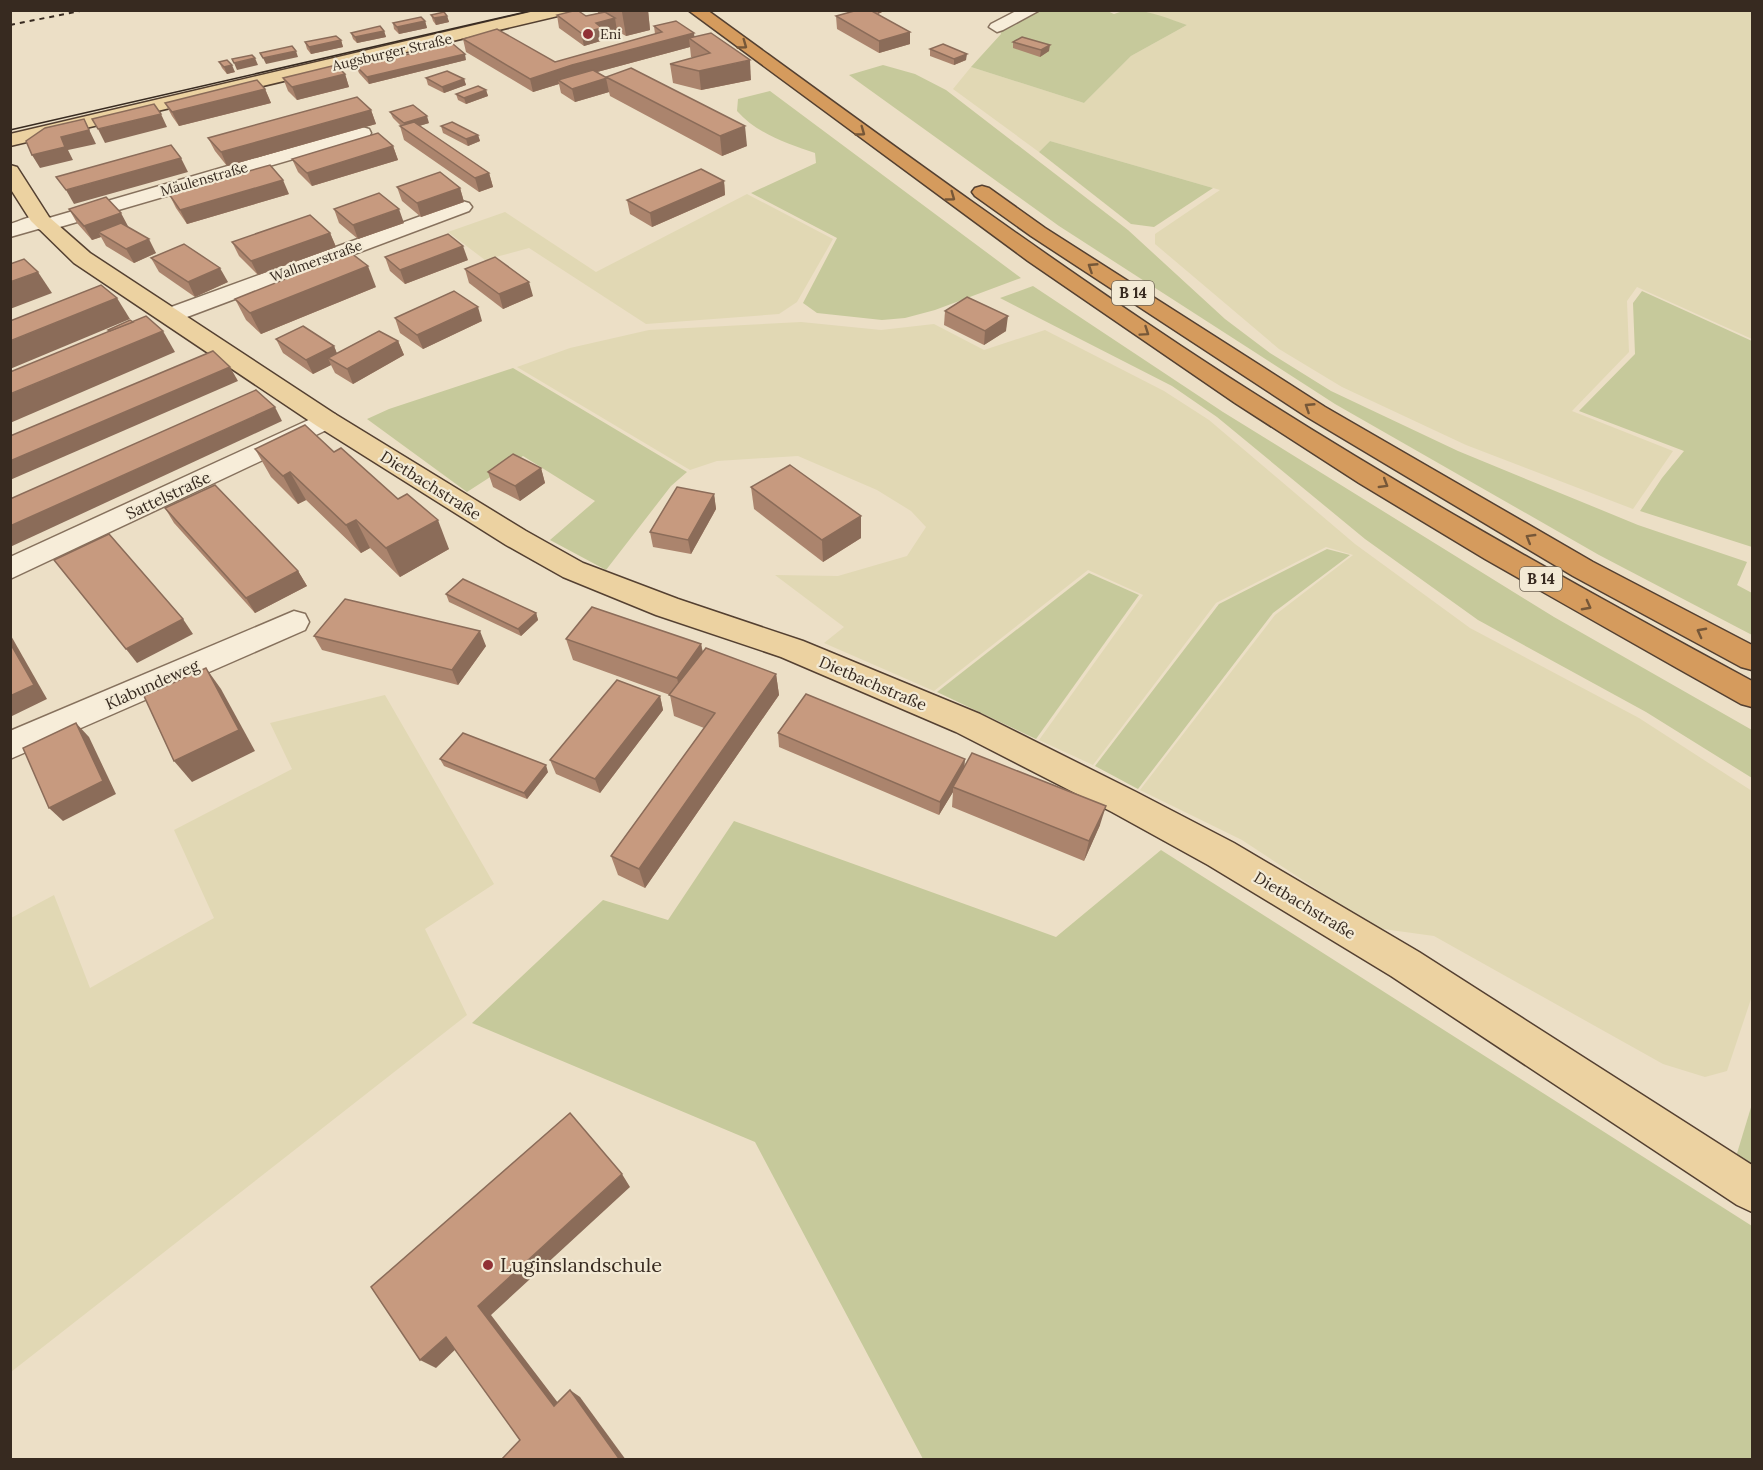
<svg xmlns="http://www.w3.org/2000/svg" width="1763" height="1470" viewBox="0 0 1763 1470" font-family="Lora,serif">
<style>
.farmland{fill:#e1d8b4}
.green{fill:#c6c99b}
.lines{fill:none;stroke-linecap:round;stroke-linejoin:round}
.minor-casing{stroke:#86715d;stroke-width:3}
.major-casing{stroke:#544031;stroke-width:3}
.highway-casing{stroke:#544031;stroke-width:3}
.minor{fill:#f7edd9;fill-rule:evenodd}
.major{fill:#ecd2a1;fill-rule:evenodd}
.highway{fill:#d59b5d;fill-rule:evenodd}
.tram{stroke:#372a20;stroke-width:1.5}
.rail{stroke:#372a20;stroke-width:2;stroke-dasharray:5 5;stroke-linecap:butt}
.wall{fill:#ab846d}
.shaded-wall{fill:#8b6c59}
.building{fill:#c79a7f;stroke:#8b6c59;stroke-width:1.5}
.oneway{stroke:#765738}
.poi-dot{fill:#913135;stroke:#f3ead5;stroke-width:2}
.labels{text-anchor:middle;stroke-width:4.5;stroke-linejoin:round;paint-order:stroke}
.far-poi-label{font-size:14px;fill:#372a20;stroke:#f3ead5;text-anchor:start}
.far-street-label{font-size:14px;fill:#372a20;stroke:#f3ead5}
.shield{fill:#f3ead5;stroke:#6f6456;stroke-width:1.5}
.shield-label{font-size:15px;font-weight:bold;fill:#372a20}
.street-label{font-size:16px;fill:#372a20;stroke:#f3ead5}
.near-poi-label{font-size:20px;fill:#372a20;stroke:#f3ead5;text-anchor:start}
</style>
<rect width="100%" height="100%" fill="#ecdfc6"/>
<g class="farmland">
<path d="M1143,11H1752V339L1637,287L1627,301L1629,352L1572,411L1673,451L1633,509L1466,445L1342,387L1279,349L1155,244V234L1220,190L1050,141L1039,152L953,89L971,67L1084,103L1131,56L1187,25Z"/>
<path d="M747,194L833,239L797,302L779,314L646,324L529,248L485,260L448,232L505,212L596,272Z"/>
<path d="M801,322L881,330L934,324L984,350L1045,330L1164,391L1209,420L1355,544L1470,628L1639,718L1752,791V996L1727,1071L1705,1077L1663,1064L1434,936L1376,928L1242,840L1140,790L1275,615L1353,555L1326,547L1216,603L1093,765L1039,740L1143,595L1088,570L934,691L824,643L844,627L775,575L838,576L907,556L926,527L911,511L877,490L798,456L717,461L690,470L517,367L570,348L649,330Z"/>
<path d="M385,695L494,884L425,929L467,1015L11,1372V918L54,895L90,988L214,918L174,830L292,769L270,723Z"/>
</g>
<g class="green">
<path d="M1105,10L1114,14C1138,4 1165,18 1187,25L1131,56L1084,103L971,67L1001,34L1000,27L1036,11Z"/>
<path d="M883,65L915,74L946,90L1128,230L1225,319L1270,353L1331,391L1458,451L1638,525L1747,562L1737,585L1752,593V635L1599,555L1335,404L1059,226L849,75Z"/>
<path d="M770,91L1021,278L935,310L905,318L882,320L817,313L803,303L837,238L751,193L816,163L815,153C788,144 756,133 737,111L738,99Z"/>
<path d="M1050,141L1213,188L1154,227L1131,224L1039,152Z"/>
<path d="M1033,286L1223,412L1554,617L1752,730V778L1646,712L1478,620L1365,539L1217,417L1172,386L1000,298Z"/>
<path d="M1642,291L1752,341V547L1640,511L1662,478L1684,451L1579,411L1635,354L1633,303Z"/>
<path d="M513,368L687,472L671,486L606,570L550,540L595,501L523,456L467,492L367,419L389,409Z"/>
<path d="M1327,549L1350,555L1273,613L1138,789L1095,766L1219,604Z"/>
<path d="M1089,573L1139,595L1036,739L937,692Z"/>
<path d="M734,821L1056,937L1161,850L1752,1226V1459H923L755,1142L472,1023L603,900L668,920Z"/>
<path d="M1752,1104V1171L1735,1160Z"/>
</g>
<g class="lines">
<g class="minor-casing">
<g id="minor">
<path d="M1018,10H1040L1003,30L997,32L989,27L991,24Z"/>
<path d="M362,127L369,129L371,133L369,137L53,229L46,231L38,229L10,237V224C23,220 37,212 49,218Z"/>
<path d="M462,201L469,203L472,207L469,211L179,320L171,322L163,320L159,315L163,310Z"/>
<path d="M326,412L335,414L339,420L335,426L10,579V557Z"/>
<path d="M294,611L305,614L309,622L305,630L10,759V731Z"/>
</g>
</g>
<g class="major-casing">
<g id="major">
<path d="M539,10H570L562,15L10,146V134Z"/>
<path d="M10,165L17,167L49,217L90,253L335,414L526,531L583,563L678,599L803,641L980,714L1136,792L1234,843L1419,952L1752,1165V1212L1737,1205L1391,976L1208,865L1112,812L956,732L781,657L656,615L563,577L506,545L317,426L74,263L31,221L10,188Z"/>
</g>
</g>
<g class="highway-casing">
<g id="highway">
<path d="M688,10H707C864,124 1020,239 1181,346C1365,468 1558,576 1752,681V707L1741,704L1677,668L1485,559L1359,483L1235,403L1028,261Z"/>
<path d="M982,186L989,188L1045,228L1325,407L1593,562L1752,645V670L1741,667L1573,576L1307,417L1031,236L975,196L972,192L975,188Z"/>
</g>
</g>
<use href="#minor" class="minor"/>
<use href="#major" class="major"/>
<use href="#highway" class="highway"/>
<path class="tram" d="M10,130L534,10"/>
<path class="rail" d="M10,25L85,10"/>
</g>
<g class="wall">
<path d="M598,10H648L650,30L626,36L617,31L603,35L604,40L584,46L559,28L557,15L586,16L598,13Z"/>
<path d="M858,10H886L878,14L872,12L910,44L879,53L837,29L836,16Z"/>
<path d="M431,15L447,16L449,22L436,25L433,21Z"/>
<path d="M425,21L427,28L399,34L394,29L393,23Z"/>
<path d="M654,26L694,33V37L751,80L701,90L673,83L670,64L693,58L691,57L690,47L597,72L606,78V77L747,146L722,156L610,96L609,92L575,102L561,93L559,84L533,92L466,52L463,39L555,62L655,34Z"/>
<path d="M384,31L386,37L357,43L353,39L351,33Z"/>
<path d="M341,40L343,47L311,54L307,49L305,42Z"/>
<path d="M1013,42L1049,51L1040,57L1013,48Z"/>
<path d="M930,49L966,60L954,65L930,56Z"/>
<path d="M466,60L369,84L359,73L356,66Z"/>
<path d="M219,62L235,72L227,74L222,68Z"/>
<path d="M345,74L349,87L297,100L288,91L283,78Z"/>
<path d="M426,78L464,79L466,85L444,93L428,85Z"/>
<path d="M265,89L271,103L179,126L172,116L165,103Z"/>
<path d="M486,90L488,96L466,104L458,100L456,94Z"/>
<path d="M371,110L376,124L227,166L215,151L208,138Z"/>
<path d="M390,112L429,123L419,126L489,173L493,187L479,192L404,140L400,126H401L393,118Z"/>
<path d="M441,126L478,135L480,141L468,146L443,133Z"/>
<path d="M393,146L398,160L312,186L298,172L292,159Z"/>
<path d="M724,181L725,195L652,227L630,214L627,200Z"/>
<path d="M397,187L460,188L464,202L421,217L402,201Z"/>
<path d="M169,194H289L187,224L176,208Z"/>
<path d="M69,209L129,228L156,253L134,263L106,246L101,237L92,240L77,223Z"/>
<path d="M334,209L404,223L358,239L339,223Z"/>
<path d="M330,233L336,247L258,275L239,256L232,242Z"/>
<path d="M385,257L468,260L405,284L390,271Z"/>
<path d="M151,258L228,282L195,297L159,272Z"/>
<path d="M465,269L533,296L503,309L469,283Z"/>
<path d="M376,287L261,334L246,320L235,299Z"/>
<path d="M945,311L1006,331L984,345L944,325Z"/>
<path d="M395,318L482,321L423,349L400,333Z"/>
<path d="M276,339L334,346L337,354L398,341L404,355L353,384L335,373L331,365L313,374L283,353Z"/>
<path d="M255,449L334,452L449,549L400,577L370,548L361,553L306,500L298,504L271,477Z"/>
<path d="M541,468L545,483L520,501L493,487L488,472Z"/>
<path d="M751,487L861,538L823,562L754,509Z"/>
<path d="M714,494L716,509L691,554L653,547L650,532Z"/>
<path d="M165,508L298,571L307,586L255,613L174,523Z"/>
<path d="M446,594L536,613L538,620L521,636L449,602Z"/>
<path d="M314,636L486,646L458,685L322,650Z"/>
<path d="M566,639L701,644L703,652L776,674L779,695L645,888L618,875L611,856L704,728L674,716L670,695L573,660Z"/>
<path d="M660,696L663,710L600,793L556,774L550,760Z"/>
<path d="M778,733L965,767L1100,825L1084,861L952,807L953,792L939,815L779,747Z"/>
<path d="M440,759L548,772L527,799L444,766Z"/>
</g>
<g class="shaded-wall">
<path d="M620,10H648L650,30L626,36L622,12Z"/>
<path d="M878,10H886L878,14Z"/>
<path d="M447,16L449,22L436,25L434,18Z"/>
<path d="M615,18L617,31L603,35L604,40L584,46L581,33L596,23Z"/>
<path d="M425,21L427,28L399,34L397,27Z"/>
<path d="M384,31L386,37L357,43L355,37Z"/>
<path d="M910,32V44L879,53V41Z"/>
<path d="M694,33L695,42L689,38L690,47L575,78L558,80L559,84L533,92L530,79L572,65Z"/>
<path d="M341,40L343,47L311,54L309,47Z"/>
<path d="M1050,45L1049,51L1040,57L1041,50Z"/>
<path d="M296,51L298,57L266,64L263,58Z"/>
<path d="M465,54L466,60L369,84L367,77Z"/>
<path d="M967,54L966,60L954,65V59Z"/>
<path d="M255,58L258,65L237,70L234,63Z"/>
<path d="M750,60L751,80L701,90L699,71Z"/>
<path d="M232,65L235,72L227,74L224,67Z"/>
<path d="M345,74L349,87L297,100L292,87Z"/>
<path d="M606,78L609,92L575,102L572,89Z"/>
<path d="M464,79L466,85L444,93L442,87Z"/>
<path d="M265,89L271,103L179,126L172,112Z"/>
<path d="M486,90L488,96L466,104L464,98Z"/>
<path d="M371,110L376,124L227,166L221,152Z"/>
<path d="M161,114L167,127L105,143L98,129Z"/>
<path d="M427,116L429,123L406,130L404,123Z"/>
<path d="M84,119L96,144L68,150L73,160L40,168L32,155L61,137Z"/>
<path d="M745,126L747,146L722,156L720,136Z"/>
<path d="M478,135L480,141L468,146L466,139Z"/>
<path d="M393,146L398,160L312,186L307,173Z"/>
<path d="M181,158L188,172L74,204L66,190Z"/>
<path d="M489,173L493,187L479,192L475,178Z"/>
<path d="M283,180L289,194L187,224L180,210Z"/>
<path d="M724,181L725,195L652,227L650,213Z"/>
<path d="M460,188L464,202L421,217L417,203Z"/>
<path d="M399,209L404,223L358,239L353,225Z"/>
<path d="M121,213L129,228L98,232L101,237L92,240L84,226Z"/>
<path d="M330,233L336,247L258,275L251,261Z"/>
<path d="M149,239L156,253L134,263L126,249Z"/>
<path d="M463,246L468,260L405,284L400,270Z"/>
<path d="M368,266L376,287L261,334L250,313Z"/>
<path d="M220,268L228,282L195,297L188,282Z"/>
<path d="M38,272L52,293L10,309V282Z"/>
<path d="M529,282L533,296L503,309L499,294Z"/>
<path d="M117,298L130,319L10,369V341Z"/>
<path d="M478,307L482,321L423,349L417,335Z"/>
<path d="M1008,316L1006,331L984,345L985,331Z"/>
<path d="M163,331L175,352L10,423V394Z"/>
<path d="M398,341L404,355L353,384L347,369Z"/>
<path d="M334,346L340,361L328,358L331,365L313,374L306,360Z"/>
<path d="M230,367L238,381L10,480V461Z"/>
<path d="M275,407L282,421L10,547V526Z"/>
<path d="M541,468L545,483L520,501L515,486Z"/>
<path d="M290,472L306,500L298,504L283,476Z"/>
<path d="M714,494L716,509L691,554L688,540Z"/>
<path d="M861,516V538L823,562L822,540Z"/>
<path d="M356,520L370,548L361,553L346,525Z"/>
<path d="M438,520L449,549L400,577L386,548Z"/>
<path d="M298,571L307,586L255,613L246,598Z"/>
<path d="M536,613L538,620L521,636L518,629Z"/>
<path d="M183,619L193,634L137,663L126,649Z"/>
<path d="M480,631L486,646L458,685L452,670Z"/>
<path d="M10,634L47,699L10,717Z"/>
<path d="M701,644L705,665L682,699L677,678Z"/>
<path d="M206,668L221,689L255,751L192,782L174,761Z"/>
<path d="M776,674L779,695L645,888L639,869Z"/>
<path d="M660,696L663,710L600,793L595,779Z"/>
<path d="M76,723L89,737L116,794L63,821L49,808Z"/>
<path d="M965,759L964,773L953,787V792L939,815L940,802Z"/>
<path d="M546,765L548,772L527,799L524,793Z"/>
<path d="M1106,806L1100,825L1084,861L1089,841Z"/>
<path d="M622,1174L630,1187L491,1315L565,1412L554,1406L478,1306Z"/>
<path d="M446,1337L460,1345L436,1368L420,1360Z"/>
<path d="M570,1390L580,1397L626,1460H620Z"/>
</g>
<g class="building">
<path d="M577,10L586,16L605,12L615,18L596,23L602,28L581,33L557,15Z"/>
<path d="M858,10H870L910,32L879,41L836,16Z"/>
<path d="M444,12L447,16L434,18L431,15Z"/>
<path d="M421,17L425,21L397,27L393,23Z"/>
<path d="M676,21L694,33L572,65L530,79L463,39L497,29L555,62L662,32L654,26Z"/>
<path d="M380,26L384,31L355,37L351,33Z"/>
<path d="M711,33L750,60L699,71L670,64L710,53L689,38Z"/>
<path d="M336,36L341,40L309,47L305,42Z"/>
<path d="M1022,37L1050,45L1041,50L1013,42Z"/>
<path d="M453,44L465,54L367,77L356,66Z"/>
<path d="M943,44L967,54L954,59L930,49Z"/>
<path d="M292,46L296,51L263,58L260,53Z"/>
<path d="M252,55L255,58L234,63L232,59Z"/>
<path d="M227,60L232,65L224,67L219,62Z"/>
<path d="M336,65L345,74L292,87L283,78Z"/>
<path d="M631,68L745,126L720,136L606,77Z"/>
<path d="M593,70L607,78L572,89L558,80Z"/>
<path d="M447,71L464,79L442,87L426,78Z"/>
<path d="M257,80L265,89L172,112L165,103Z"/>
<path d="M478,86L486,90L464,98L456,94Z"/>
<path d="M357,97L371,110L221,152L208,138Z"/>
<path d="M154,104L161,114L98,129L92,119Z"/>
<path d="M413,105L427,116L404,123L390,112Z"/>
<path d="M84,119L89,130L61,137L65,147L32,155L26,141L45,128Z"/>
<path d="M414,122L489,173L475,178L400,126Z"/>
<path d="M452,122L478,135L466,139L441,126Z"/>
<path d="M378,133L393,146L307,173L292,159Z"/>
<path d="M171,145L181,158L66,190L56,177Z"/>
<path d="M270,165L283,180L180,210L169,194Z"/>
<path d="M701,169L724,181L650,213L627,200Z"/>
<path d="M440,172L460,188L417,203L397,187Z"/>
<path d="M379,193L399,209L353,225L334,209Z"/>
<path d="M106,197L121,213L84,226L69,209Z"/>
<path d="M310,215L330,233L251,261L232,242Z"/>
<path d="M121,223L149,239L126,249L98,232Z"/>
<path d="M448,234L463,246L400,270L385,257Z"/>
<path d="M184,244L220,268L188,282L151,258Z"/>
<path d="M351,253L368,266L250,313L235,299Z"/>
<path d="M495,257L529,282L499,294L465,269Z"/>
<path d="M24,259L38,272L10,282V264Z"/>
<path d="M101,285L117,298L10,341V321Z"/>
<path d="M454,291L478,307L417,335L395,318Z"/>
<path d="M967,297L1008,316L985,331L945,311Z"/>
<path d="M146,316L163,331L10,394V372Z"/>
<path d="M130,320L133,322L110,331L108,330Z"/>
<path d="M303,326L334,346L306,360L276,339Z"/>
<path d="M379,331L398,341L347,369L328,358Z"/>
<path d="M213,351L230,367L10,461V436Z"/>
<path d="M256,390L275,407L10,526V499Z"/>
<path d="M305,425L334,452L341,448L398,499L407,494L438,520L386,548L356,520L346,525L290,472L283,476L255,449Z"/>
<path d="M513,454L541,468L515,486L488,472Z"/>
<path d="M790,465L861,516L822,540L751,487Z"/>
<path d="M215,485L298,571L246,598L165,508Z"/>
<path d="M677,487L714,494L688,540L650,532Z"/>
<path d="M109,534L183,619L126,649L54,560Z"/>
<path d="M463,579L536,613L518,629L446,594Z"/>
<path d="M345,599L480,631L452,670L314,636Z"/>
<path d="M592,607L701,644L677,678L566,639Z"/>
<path d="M10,643L34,685L10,696Z"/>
<path d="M706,648L776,674L639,869L611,856L715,713L669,695Z"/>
<path d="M206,668L239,730L174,761L144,696Z"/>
<path d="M617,680L660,696L595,779L550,760Z"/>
<path d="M806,694L965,759L940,802L778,733Z"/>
<path d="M76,723L103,781L49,808L23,748Z"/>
<path d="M463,733L546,765L524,793L440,759Z"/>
<path d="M972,753L1106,806L1089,841L953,787Z"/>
<path d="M570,1113L622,1174L478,1306L554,1406L570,1390L620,1460H501L520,1440L446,1337L420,1360L371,1287Z"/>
</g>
<defs><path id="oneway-chevron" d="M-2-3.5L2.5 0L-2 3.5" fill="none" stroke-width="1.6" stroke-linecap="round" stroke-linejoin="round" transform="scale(1.5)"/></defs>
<g class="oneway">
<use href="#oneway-chevron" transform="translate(743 45) rotate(36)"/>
<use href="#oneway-chevron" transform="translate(861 132) rotate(36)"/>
<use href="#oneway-chevron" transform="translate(951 197) rotate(36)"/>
<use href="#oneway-chevron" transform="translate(1092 267) rotate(-147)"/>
<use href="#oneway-chevron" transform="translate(1145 332) rotate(34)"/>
<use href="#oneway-chevron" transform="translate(1309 407) rotate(-147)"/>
<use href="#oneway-chevron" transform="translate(1384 484) rotate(31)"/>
<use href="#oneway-chevron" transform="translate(1530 538) rotate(-149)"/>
<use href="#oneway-chevron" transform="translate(1587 606) rotate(28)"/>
<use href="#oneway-chevron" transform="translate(1701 632) rotate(-152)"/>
</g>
<g class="poi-dot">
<circle cx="588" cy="34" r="6"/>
<circle cx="488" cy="1265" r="6"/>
</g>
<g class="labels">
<g class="far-poi-label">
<text x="600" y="39">Eni</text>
</g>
<g class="far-street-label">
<text transform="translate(392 52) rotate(-13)" y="5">Augsburger Straße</text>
<text transform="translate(204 179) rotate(-16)" y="5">Mäulenstraße</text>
<text transform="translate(316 261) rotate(-20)" y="5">Wallmerstraße</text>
</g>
<g class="shield">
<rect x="1112" y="281" width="42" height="24" rx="4.5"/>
<rect x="1520" y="567" width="42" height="24" rx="4.5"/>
</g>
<g class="shield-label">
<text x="1133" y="298">B 14</text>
<text x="1541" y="584">B 14</text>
</g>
<g class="street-label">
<text transform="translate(431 485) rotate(32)" y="6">Dietbachstraße</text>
<text transform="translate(168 495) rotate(-25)" y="6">Sattelstraße</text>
<text transform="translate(873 683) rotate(23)" y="6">Dietbachstraße</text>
<text transform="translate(152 684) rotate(-24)" y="6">Klabundeweg</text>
<text transform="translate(1305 905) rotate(31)" y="6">Dietbachstraße</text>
</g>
<g class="near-poi-label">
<text x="500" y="1272">Luginslandschule</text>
</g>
</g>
<rect width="1763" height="1470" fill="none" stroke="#372a20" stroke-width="24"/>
</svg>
